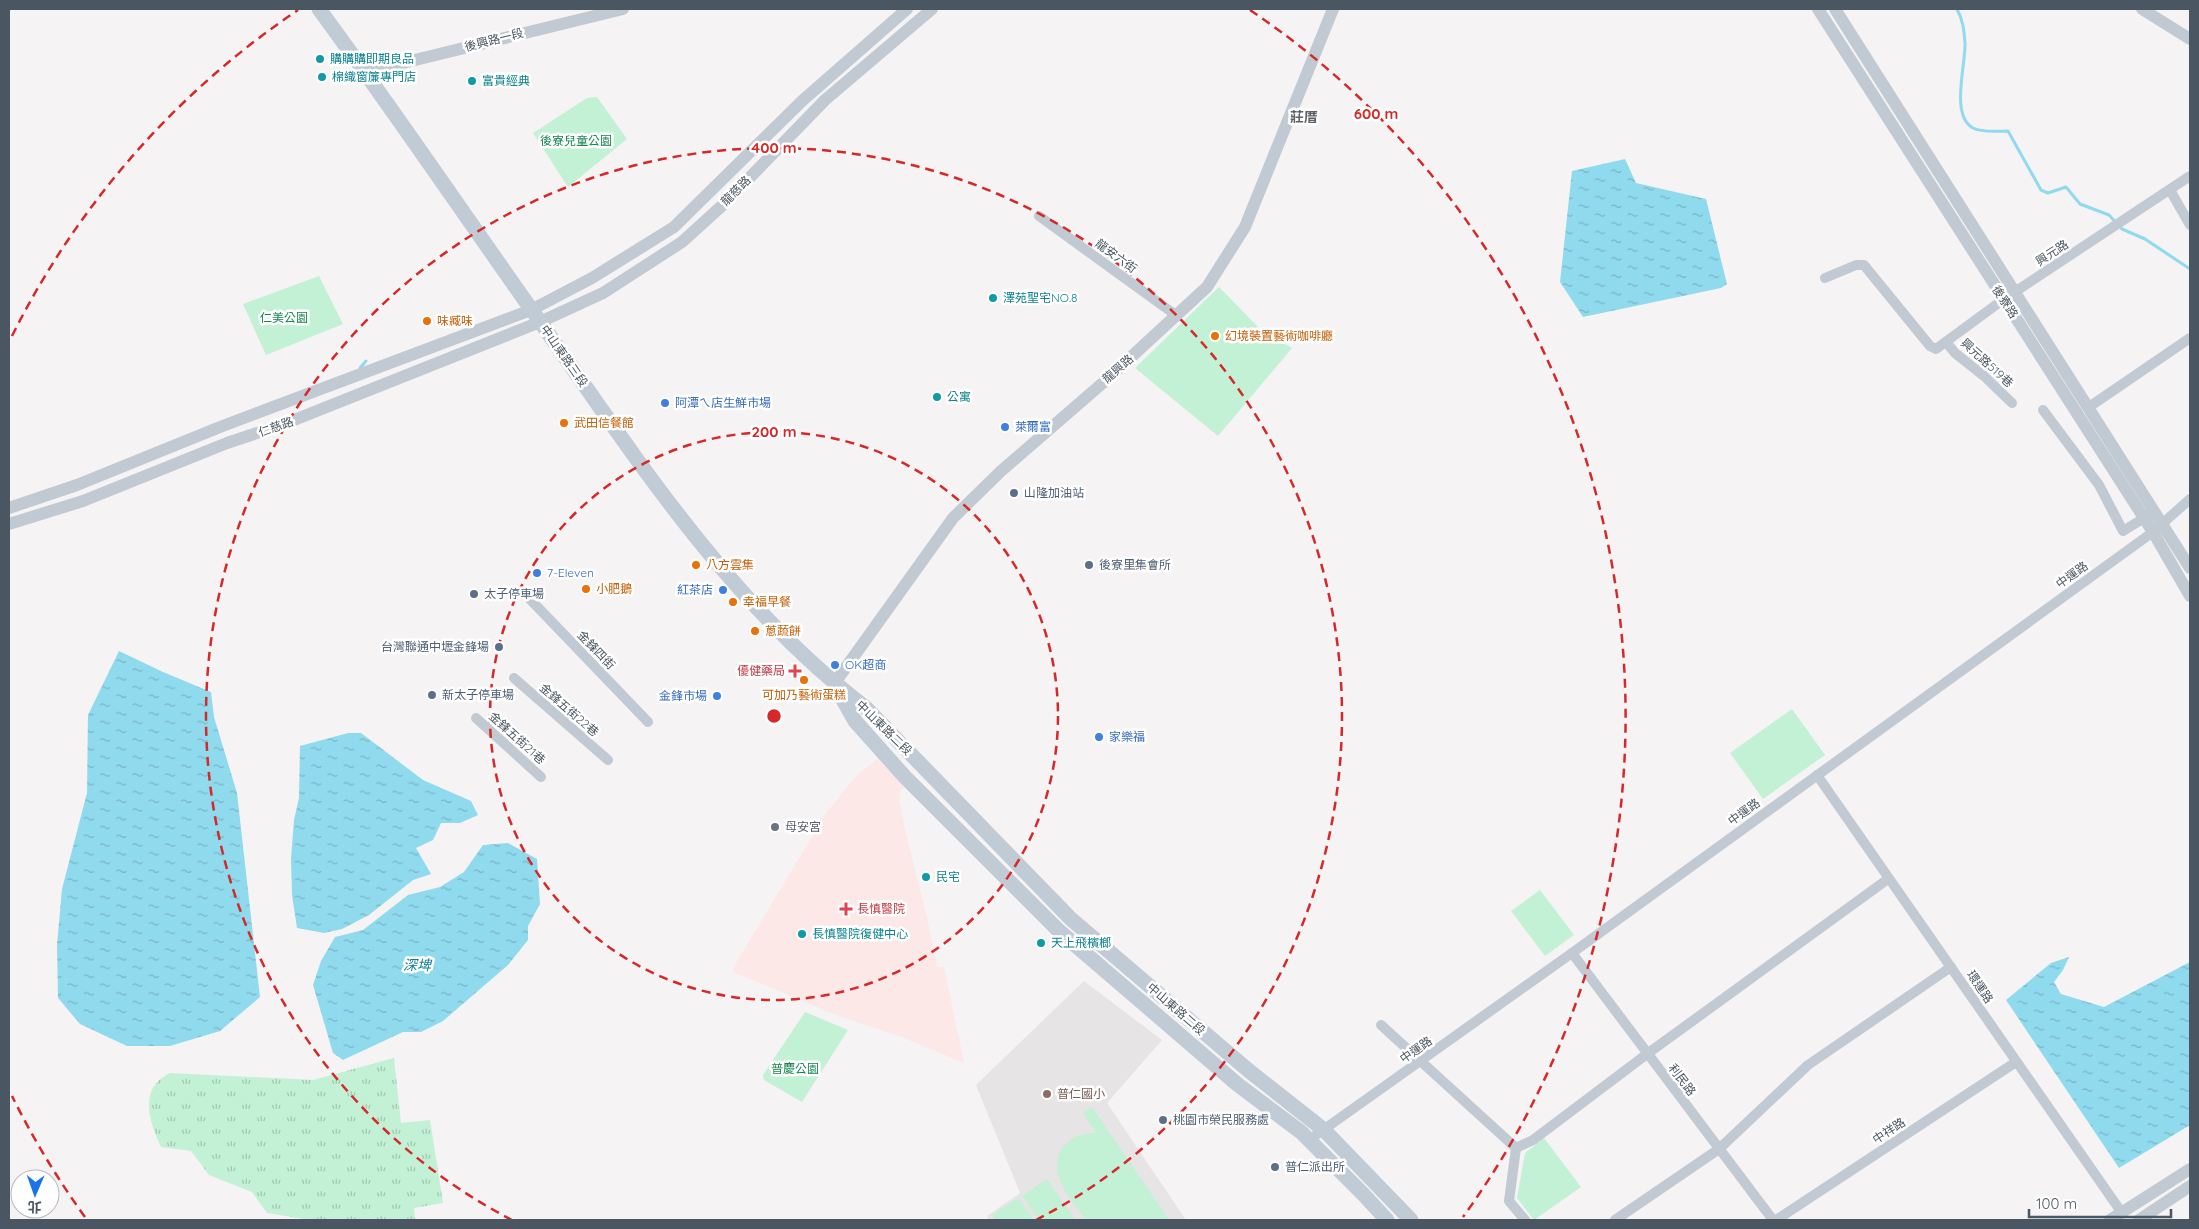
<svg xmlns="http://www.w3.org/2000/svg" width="2199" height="1229" viewBox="0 0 2199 1229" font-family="Quicksand,'Noto Sans TC',sans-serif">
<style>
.education{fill:#e6e4e5}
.medical{fill:#fce8e6}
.grass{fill:url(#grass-tufts)}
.green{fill:#c3f1d5}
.water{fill:url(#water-ripples)}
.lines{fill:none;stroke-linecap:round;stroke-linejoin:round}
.stream{stroke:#90daee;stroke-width:3}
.minor{stroke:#c1cad2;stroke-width:10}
.tertiary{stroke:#c1cad2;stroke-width:12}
.secondary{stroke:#c1cbd6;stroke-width:15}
.ring{fill:none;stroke:#d62828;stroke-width:2.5;stroke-dasharray:9 6}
.culture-dot{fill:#0f9aa8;stroke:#fff;stroke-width:2}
.food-dot{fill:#e8710a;stroke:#fff;stroke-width:2}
.shop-dot{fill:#3f7fe0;stroke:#fff;stroke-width:2}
.service-dot{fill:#5c6f8a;stroke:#fff;stroke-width:2}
.health-dot{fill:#e0444e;stroke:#fff;stroke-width:2}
.worship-dot{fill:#6b7280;stroke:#fff;stroke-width:2}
.education-dot{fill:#8d6e63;stroke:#fff;stroke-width:2}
.labels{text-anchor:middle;stroke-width:5;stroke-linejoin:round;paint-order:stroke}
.street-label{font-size:12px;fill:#4a5661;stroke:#fff}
.culture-label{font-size:12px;fill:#0d838f;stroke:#fff;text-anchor:start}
.park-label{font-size:12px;fill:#17864f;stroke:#fff}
.food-label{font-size:12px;fill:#c56008;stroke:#fff;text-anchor:start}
.shop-label{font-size:12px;fill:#366cbe;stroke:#fff;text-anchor:start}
.service-label{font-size:12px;fill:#4e5e75;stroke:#fff;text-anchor:start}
.health-label{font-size:12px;fill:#be3a42;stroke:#fff;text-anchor:end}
.worship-label{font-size:12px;fill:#5b616d;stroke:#fff;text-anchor:start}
.education-label{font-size:12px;fill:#785e54;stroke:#fff;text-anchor:start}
.neighbourhood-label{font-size:14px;font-weight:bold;fill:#5f6368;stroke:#fff}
.water-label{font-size:14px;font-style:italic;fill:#0c7c9b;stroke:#fff}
.centre{fill:#d62828;stroke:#fff;stroke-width:2.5}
.ring-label{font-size:15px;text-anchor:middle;font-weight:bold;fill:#d62828;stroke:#fff;stroke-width:5;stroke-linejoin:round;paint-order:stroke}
</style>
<defs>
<pattern id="grass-tufts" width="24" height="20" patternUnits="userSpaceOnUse" patternTransform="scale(1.25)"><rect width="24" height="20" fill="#c3f1d5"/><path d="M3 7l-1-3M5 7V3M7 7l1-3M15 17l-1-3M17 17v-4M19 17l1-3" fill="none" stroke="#a0c6b0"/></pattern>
<pattern id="water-ripples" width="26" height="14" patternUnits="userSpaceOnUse" patternTransform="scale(1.25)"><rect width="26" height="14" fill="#90daee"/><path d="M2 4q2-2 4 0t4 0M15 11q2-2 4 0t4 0" fill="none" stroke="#78b4c4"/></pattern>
</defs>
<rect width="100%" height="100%" fill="#f5f3f3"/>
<path class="education" d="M1084,981L1162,1040L1107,1103L1186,1220H989L987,1216L1020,1193L976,1085Z"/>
<path class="medical" d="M878,759L904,787L900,791L899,799L905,830L928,922L937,967H944L964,1063L902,1037L836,1015L734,972L733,968L827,812L857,775Z"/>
<path class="grass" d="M394,1058L401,1123L430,1120L443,1203L414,1208L415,1220H310L267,1213L252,1192L209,1175L191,1151L161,1147C149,1121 138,1088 170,1073L313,1080Z"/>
<g class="green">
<path d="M597,97L627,139L568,187L533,133L587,98Z"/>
<path d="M319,276L343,324L266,355L243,304Z"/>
<path d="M1219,287L1262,331L1292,348L1218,436L1135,368Z"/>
<path d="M1792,709L1825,755L1763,799L1730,753Z"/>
<path d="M1540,890L1574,935L1545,956L1511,911Z"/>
<path d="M805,1012L848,1030L802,1102L764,1080L763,1075Z"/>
<path d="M1092,1107L1169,1220H1086C1077,1207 1063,1193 1059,1177C1051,1150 1071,1132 1096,1133L1083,1113Z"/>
<path d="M1544,1138L1581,1187L1534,1220L1517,1198L1525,1153Z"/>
<path d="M1047,1179L1075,1220H1039L1022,1196Z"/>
<path d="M1018,1198L1034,1220H996L992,1215Z"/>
</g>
<g class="water">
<path d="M1625,159L1636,183L1706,199L1727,284L1721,288L1583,317L1560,282L1572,171Z"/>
<path d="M119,651L163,672L211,692L214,717L237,793L260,997L220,1031L170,1046H127L80,1024L58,998L57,945L62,889L87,793L88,715Z"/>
<path d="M348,733H361L423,780L471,801L478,815L460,823H441L433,840L416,848L431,874L413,880L369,915L342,929L324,933L297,928L292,895L291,859L294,820L299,798L300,746Z"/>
<path d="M508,843L537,859L540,904L528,926V940L508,965L443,1021L421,1032H403L343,1060L333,1053L313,985L321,961L335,937L363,930L408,895L440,887L464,872L483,845Z"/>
<path d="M2069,957L2063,970L2054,982L2061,994L2104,1007L2190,962V1125L2119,1168L2006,1000L2051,963Z"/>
</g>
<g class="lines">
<g class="stream">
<path d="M1957,9C1963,20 1964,30 1965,43C1966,64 1950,116 1973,128C1982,133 1999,131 2008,131L2041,190L2048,193L2066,187L2080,204L2109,215L2122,229L2145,239L2190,269"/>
<path d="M360,368L366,361"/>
</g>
<g class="minor">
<path d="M2170,190L2190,225"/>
<path d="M1039,216L1177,316"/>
<path d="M1825,278L1856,265H1864L1930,346L1936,349L2004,299L2190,176"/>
<path d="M1946,342L1955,353L1984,376L2012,403"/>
<path d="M2089,407L2190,338"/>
<path d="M2043,410L2099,485L2123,531L2149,515"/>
<path d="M526,595L648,722"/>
<path d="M514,678L608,760"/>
<path d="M476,718L541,777"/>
<path d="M1817,775L2122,1213"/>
<path d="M1572,953L1773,1220"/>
<path d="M1381,1025L1516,1148L1509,1201L1525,1220"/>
<path d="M1309,1140L1572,953L2153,532L2190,499"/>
<path d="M1516,1148L1533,1140L1647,1054L1888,879"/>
<path d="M1615,1220L1719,1149L1808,1065L1951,967"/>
<path d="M1776,1220L2016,1062"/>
</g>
<g class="tertiary">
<path d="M1818,9L2153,532L2190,596"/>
<path d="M1835,9L2190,568"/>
<path d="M2142,9L2190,39"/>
<path d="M366,72L623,9"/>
<path d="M9,508L77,485L220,427L531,310L592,278L674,227L802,101L907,9"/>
<path d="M9,524L83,501L227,443L284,424L540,322L603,293L682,242L725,203L825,100L932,9"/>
<path d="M834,684L953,518L1000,472L1105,381L1207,287L1245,227L1333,9"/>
<path d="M2110,1220L2190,1169"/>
<path d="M2139,1220L2190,1186"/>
</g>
<g class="secondary">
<path d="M319,9C395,112 467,219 541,323C638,461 731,605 866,708L1071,919L1248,1070L1324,1130L1411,1220"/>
<path d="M837,689L855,721L905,777L1059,931L1237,1084L1301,1132L1363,1194L1387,1220"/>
</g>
</g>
<g class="ring">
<circle cx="774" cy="716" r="284"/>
<path d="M512 1220A568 568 0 1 1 1036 1220"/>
<path d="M85 1217A852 852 0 0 1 12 1096M12 336A852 852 0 0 1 298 10M1250 10A852 852 0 0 1 1463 1217"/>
</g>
<g class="culture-dot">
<circle cx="320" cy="59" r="5"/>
<circle cx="322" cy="77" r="5"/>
<circle cx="472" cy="81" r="5"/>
<circle cx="993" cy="298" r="5"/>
<circle cx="937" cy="397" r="5"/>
<circle cx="926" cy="877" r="5"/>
<circle cx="802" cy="934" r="5"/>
<circle cx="1041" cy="943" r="5"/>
</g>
<g class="food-dot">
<circle cx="427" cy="321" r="5"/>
<circle cx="1215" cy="336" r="5"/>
<circle cx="564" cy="423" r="5"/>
<circle cx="696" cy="565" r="5"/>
<circle cx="586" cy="589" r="5"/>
<circle cx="733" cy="602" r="5"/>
<circle cx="755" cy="631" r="5"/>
<circle cx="804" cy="680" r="5"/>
</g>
<g class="shop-dot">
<circle cx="665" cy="403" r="5"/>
<circle cx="1005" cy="427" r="5"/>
<circle cx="537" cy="573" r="5"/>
<circle cx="723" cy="590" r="5"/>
<circle cx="835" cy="665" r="5"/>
<circle cx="717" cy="696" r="5"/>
<circle cx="1099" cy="737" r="5"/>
</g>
<g class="service-dot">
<circle cx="1014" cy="493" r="5"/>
<circle cx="1089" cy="565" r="5"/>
<circle cx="474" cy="594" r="5"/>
<circle cx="499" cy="647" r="5"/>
<circle cx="432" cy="695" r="5"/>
<circle cx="1163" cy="1120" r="5"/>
<circle cx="1275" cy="1167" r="5"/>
</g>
<g class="health-dot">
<path d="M792.5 663.5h5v5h5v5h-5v5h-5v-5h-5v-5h5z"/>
<path d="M843.5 901.5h5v5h5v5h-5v5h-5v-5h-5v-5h5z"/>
</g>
<circle class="worship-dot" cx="775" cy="827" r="5"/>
<circle class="education-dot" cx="1047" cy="1094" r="5"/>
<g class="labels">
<g class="street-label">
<text transform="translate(494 40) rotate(-14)" y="4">後興路一段</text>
<text transform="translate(736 191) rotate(-45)" y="4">龍慈路</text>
<text transform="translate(2052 253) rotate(-33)" y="4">興元路</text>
<text transform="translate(1116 256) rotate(36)" y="4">龍安六街</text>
<text transform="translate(2005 302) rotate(57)" y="4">後寮路</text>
<text transform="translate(564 356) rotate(55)" y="4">中山東路三段</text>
<text transform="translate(1987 363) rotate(42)" y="4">興元路519巷</text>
<text transform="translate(1118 369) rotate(-41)" y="4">龍興路</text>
<text transform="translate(276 427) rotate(-19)" y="4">仁慈路</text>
<text transform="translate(2072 575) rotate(-36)" y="4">中運路</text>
<text transform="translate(596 650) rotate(46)" y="4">金鋒四街</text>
<text transform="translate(569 710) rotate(41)" y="4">金鋒五街22巷</text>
<text transform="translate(884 728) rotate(44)" y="4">中山東路二段</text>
<text transform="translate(517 738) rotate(42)" y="4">金鋒五街21巷</text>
<text transform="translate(1744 812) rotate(-36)" y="4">中運路</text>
<text transform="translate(1980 987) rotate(56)" y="4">環運路</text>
<text transform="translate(1176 1009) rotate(41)" y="4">中山東路二段</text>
<text transform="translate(1416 1050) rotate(-35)" y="4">中運路</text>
<text transform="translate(1682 1080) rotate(53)" y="4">利民路</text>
<text transform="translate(1889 1131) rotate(-33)" y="4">中祥路</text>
</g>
<g class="culture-label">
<text x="330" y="63">購購購即期良品</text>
<text x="332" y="81">棉織窗簾專門店</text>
<text x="482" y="85">富貴經典</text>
<text x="1003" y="302">澤苑聖宅NO.8</text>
<text x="947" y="401">公寓</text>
<text x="936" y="881">民宅</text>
<text x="812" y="938">長慎醫院復健中心</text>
<text x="1051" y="947">天上飛檳榔</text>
</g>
<g class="park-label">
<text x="576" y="145">後寮兒童公園</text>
<text x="284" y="322">仁美公園</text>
<text x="795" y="1073">普慶公園</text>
</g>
<g class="food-label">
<text x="437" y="325">味臧味</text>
<text x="1225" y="340">幻境裝置藝術咖啡廳</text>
<text x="574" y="427">武田信餐館</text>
<text x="706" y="569">八方雲集</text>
<text x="596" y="593">小肥鵝</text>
<text x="743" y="606">幸福早餐</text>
<text x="765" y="635">蔥蔬餅</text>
<text x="804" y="699" text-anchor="middle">可加乃藝術蛋糕</text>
</g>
<g class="shop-label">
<text x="675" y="407">阿潭ㄟ店生鮮市場</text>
<text x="1015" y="431">萊爾富</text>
<text x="547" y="577">7-Eleven</text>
<text x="713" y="594" text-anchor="end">紅茶店</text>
<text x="845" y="669">OK超商</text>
<text x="707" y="700" text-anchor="end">金鋒市場</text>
<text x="1109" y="741">家樂福</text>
</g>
<g class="service-label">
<text x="1024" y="497">山隆加油站</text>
<text x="1099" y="569">後寮里集會所</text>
<text x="484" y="598">太子停車場</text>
<text x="489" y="651" text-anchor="end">台灣聯通中壢金鋒場</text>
<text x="442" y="699">新太子停車場</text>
<text x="1173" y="1124">桃園市榮民服務處</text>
<text x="1285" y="1171">普仁派出所</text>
</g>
<g class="health-label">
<text x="785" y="675">優健藥局</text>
<text x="857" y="913" text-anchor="start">長慎醫院</text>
</g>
<g class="worship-label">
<text x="785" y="831">母安宮</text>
</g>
<g class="education-label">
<text x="1057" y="1098">普仁國小</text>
</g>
<g class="neighbourhood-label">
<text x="1304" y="122">莊厝</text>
</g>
<g class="water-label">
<text x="417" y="970">深埤</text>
</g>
</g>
<circle cx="774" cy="716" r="8" class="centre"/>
<g class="ring-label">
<text x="1376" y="119">600 m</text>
<text x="774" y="153">400 m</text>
<text x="774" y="437">200 m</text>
</g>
<rect width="2199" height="1229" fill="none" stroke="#4a5661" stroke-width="20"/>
<g transform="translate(35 1194) rotate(182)"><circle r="24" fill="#ffffff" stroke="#b7bbc0"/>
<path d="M0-4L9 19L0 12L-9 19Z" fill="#1a73e8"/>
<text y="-8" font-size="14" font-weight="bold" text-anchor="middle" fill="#4a5661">北</text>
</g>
<path d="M2029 1209v8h142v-8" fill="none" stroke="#4a5661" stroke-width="2.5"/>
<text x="2036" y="1209" font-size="15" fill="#4a5661" stroke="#ffffff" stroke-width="4" paint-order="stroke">100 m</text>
</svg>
